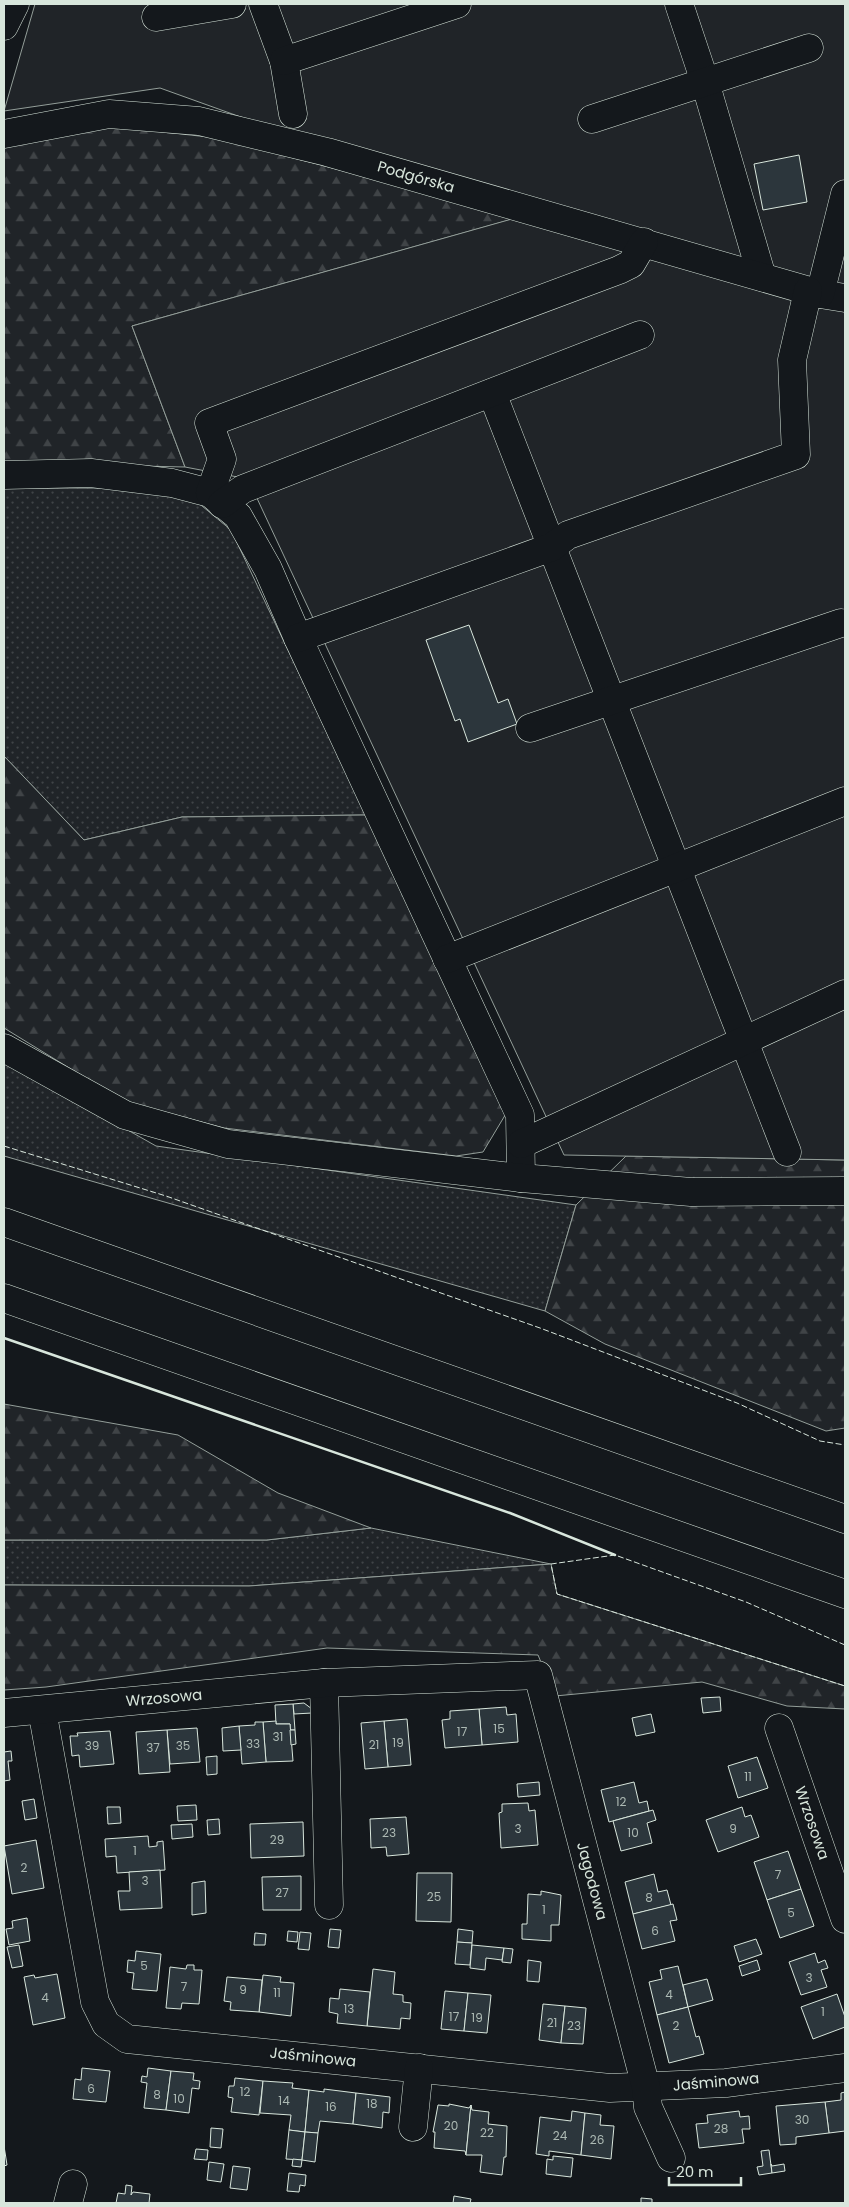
<svg xmlns="http://www.w3.org/2000/svg" width="849" height="2207" viewBox="0 0 849 2207" font-family="Poppins,sans-serif">
<style>
.grass{fill:url(#grass-dots);stroke:#939e99}
.forest{fill:url(#forest-firs);stroke:#939e99}
.garden{fill:#202428;stroke:#939e99}
.building{fill:#2c363c;stroke:#d8e6dc}
.lines{fill:none;stroke-linecap:round;stroke-linejoin:round}
.minor-casing{stroke:#d8e6dc;stroke-width:29}
.highway-casing{stroke:#d8e6dc;stroke-width:29}
.minor{stroke:#14181c;stroke-width:28}
.highway{stroke:#14181c;stroke-width:28}
.fence{stroke:#d8e6dc;stroke-width:1;stroke-dasharray:6 2.5;stroke-linecap:butt}
.wall{stroke:#d8e6dc;stroke-width:2.5}
.labels{text-anchor:middle;stroke-width:4;stroke-linejoin:round;paint-order:stroke}
.number-label{font-size:12px;fill:#adbab4}
.street-label{font-size:15px;fill:#d8e6dc;stroke:#14181c}
</style>
<defs>
<pattern id="grass-dots" width="8" height="8" patternUnits="userSpaceOnUse" patternTransform="scale(1.25)"><rect width="8" height="8" fill="#202428"/><path d="M2 2h.1M6 6h.1" fill="none" stroke="#404447" stroke-width="1.8" stroke-linecap="round"/></pattern>
<pattern id="forest-firs" width="22" height="20" patternUnits="userSpaceOnUse" patternTransform="scale(1.25)"><rect width="22" height="20" fill="#202428"/><path d="M5 1l3.5 6h-7zM16 11l3.5 6h-7z" fill="#404447"/></pattern>
</defs>
<rect width="100%" height="100%" fill="#14181c"/>
<g class="grass">
<path d="M4,488H120L196,501L231,530L366,815L182,817L84,840L4,756Z"/>
<path d="M4,1060L156,1146L576,1205L545,1311L4,1156Z"/>
<path d="M371,1528L551,1564L249,1586L4,1585V1540H267Z"/>
</g>
<g class="forest">
<path d="M101,125L217,138L520,217L132,326L185,467L4,463V145Z"/>
<path d="M4,756L84,840L182,817L366,815L507,1112L483,1152L456,1156L224,1128L123,1101L4,1028Z"/>
<path d="M626,1156L845,1160V1428L826,1431L605,1344L545,1311L576,1205Z"/>
<path d="M4,1404L178,1435L278,1493L371,1528L267,1540H4Z"/>
<path d="M551,1564L557,1594L845,1686V1709L787,1706L702,1682L555,1696L538,1655L327,1648L46,1687L4,1690V1585L249,1586Z"/>
</g>
<path class="garden" d="M35,4H845V1160L564,1155L248,479L185,467L132,326L519,217L160,88L4,111Z"/>
<g class="building">
<path d="M799,155L807,202L763,210L754,164Z"/>
<path d="M469,625L498,703L508,699L517,724L468,742L460,719L455,721L426,640Z"/>
<path d="M720,1697L721,1711L703,1713L701,1698Z"/>
<path d="M304,1703L312,1709V1713L294,1714L293,1704Z"/>
<path d="M293,1704L295,1730H290V1724H276L275,1705Z"/>
<path d="M506,1707L507,1715L516,1714L518,1742L482,1745L479,1709Z"/>
<path d="M479,1709L482,1745L445,1748L442,1720L450,1719V1711Z"/>
<path d="M651,1714L655,1732L636,1736L632,1718Z"/>
<path d="M407,1719L411,1765L388,1767L384,1721Z"/>
<path d="M276,1721V1724H290L293,1761L266,1762L263,1722Z"/>
<path d="M384,1721L388,1767L365,1769L361,1723Z"/>
<path d="M255,1722H263L266,1762L242,1764L239,1726L255,1725Z"/>
<path d="M239,1726L241,1750L223,1751L222,1728Z"/>
<path d="M197,1728L200,1762L170,1764L167,1730Z"/>
<path d="M167,1730L170,1772L139,1774L136,1732Z"/>
<path d="M290,1730H295L296,1744L291,1745Z"/>
<path d="M110,1731L114,1764L80,1767L79,1755L72,1756L70,1736H78L77,1733Z"/>
<path d="M11,1751L12,1761H8L10,1780L4,1781V1752Z"/>
<path d="M217,1756V1774L207,1775L206,1757Z"/>
<path d="M757,1757L768,1788L738,1798L728,1766Z"/>
<path d="M539,1782L540,1795L518,1797L517,1784Z"/>
<path d="M634,1782L639,1803L647,1801L649,1811L609,1822L601,1790Z"/>
<path d="M34,1799L37,1818L25,1820L22,1801Z"/>
<path d="M528,1803L529,1811L535,1810L538,1845L501,1848L499,1813L502,1812V1804Z"/>
<path d="M196,1805L197,1820L178,1821L177,1806Z"/>
<path d="M107,1807H120L121,1823L108,1824Z"/>
<path d="M742,1807L745,1817L751,1815L759,1837L718,1852L706,1820Z"/>
<path d="M653,1810L656,1820L647,1823L652,1843L621,1851L613,1821Z"/>
<path d="M406,1817L409,1854L387,1856L386,1847L371,1848L370,1819Z"/>
<path d="M219,1819L220,1834L208,1835L207,1820Z"/>
<path d="M303,1822L304,1856L251,1858L250,1824Z"/>
<path d="M192,1824L193,1837L172,1839L171,1825Z"/>
<path d="M148,1836L149,1847L157,1846V1842L163,1841L165,1870L117,1873L116,1856L106,1857L105,1839Z"/>
<path d="M36,1840L44,1888L12,1894L4,1846Z"/>
<path d="M788,1851L801,1889L767,1900L754,1862Z"/>
<path d="M160,1870L162,1908L120,1910L118,1891H130L129,1872Z"/>
<path d="M417,1873H452L451,1922L416,1921Z"/>
<path d="M654,1874L658,1892L667,1890L671,1905L633,1914L625,1882Z"/>
<path d="M301,1876V1910H263L262,1877Z"/>
<path d="M205,1881L206,1913L192,1915V1883Z"/>
<path d="M801,1889L814,1926L780,1938L767,1900Z"/>
<path d="M541,1891L561,1895L559,1925H551V1941L522,1939V1924H527L528,1894L541,1895Z"/>
<path d="M673,1904L677,1920L670,1921L675,1941L642,1949L633,1914Z"/>
<path d="M27,1918L30,1941L9,1945L6,1929L13,1928L12,1921Z"/>
<path d="M330,1929L341,1930L339,1948L328,1947Z"/>
<path d="M458,1929L473,1931L472,1943L457,1942Z"/>
<path d="M288,1931L298,1932L297,1942L287,1941Z"/>
<path d="M300,1932L311,1933L309,1950L298,1949Z"/>
<path d="M255,1933L266,1934L265,1945H254Z"/>
<path d="M756,1939L762,1954L739,1962L734,1946Z"/>
<path d="M457,1942L472,1943L470,1965L455,1964Z"/>
<path d="M19,1945L23,1966L12,1968L7,1947Z"/>
<path d="M472,1945L504,1948L502,1960L486,1958L485,1970L470,1968Z"/>
<path d="M504,1948L513,1949L511,1963L502,1962Z"/>
<path d="M136,1951L161,1954L157,1991L132,1989L134,1973L127,1972L128,1960L135,1961Z"/>
<path d="M815,1953L818,1963L825,1960L828,1968L821,1970L827,1987L801,1995L789,1962Z"/>
<path d="M528,1960L541,1962L539,1982L527,1981Z"/>
<path d="M757,1960L760,1970L742,1976L739,1966Z"/>
<path d="M187,1965H194V1970H202L199,2004L182,2003L181,2009L166,2008L170,1967L186,1969Z"/>
<path d="M678,1966L688,2007L657,2015L649,1982L662,1979L660,1970Z"/>
<path d="M373,1969L395,1972L393,1994L403,1995V2002L411,2003L410,2019L401,2018L400,2029L367,2026Z"/>
<path d="M57,1974L65,2018L33,2025L24,1977L34,1975L35,1978Z"/>
<path d="M263,1975L281,1977L280,1982L294,1983L291,2016L259,2012Z"/>
<path d="M227,1977L262,1980L259,2012L230,2010L231,2002L224,2001Z"/>
<path d="M707,1979L713,2000L688,2007L683,1985Z"/>
<path d="M340,1989L370,1992L367,2026L337,2023L338,2014L329,2012L330,1998L339,1999Z"/>
<path d="M445,1991L468,1993L464,2031L441,2029Z"/>
<path d="M468,1993L491,1995L487,2033L464,2031Z"/>
<path d="M837,1994L845,2017V2027L813,2039L801,2007Z"/>
<path d="M543,2004L565,2006L561,2043L539,2040Z"/>
<path d="M565,2006L586,2008L583,2044L561,2043Z"/>
<path d="M688,2007L696,2037L699,2036L704,2054L669,2063L657,2015Z"/>
<path d="M82,2068L110,2071L106,2102L73,2099L75,2079L81,2080Z"/>
<path d="M148,2068L171,2071L166,2110L144,2108L147,2083L141,2082L142,2076L147,2077Z"/>
<path d="M171,2071L194,2073L193,2080L200,2081L199,2089L192,2088L189,2113L166,2110Z"/>
<path d="M235,2078L263,2081L259,2115L231,2112L233,2098L228,2097L229,2086H234Z"/>
<path d="M263,2081L293,2083L292,2088L309,2090L305,2132L289,2130L291,2115L260,2113Z"/>
<path d="M324,2089L356,2093L353,2124L320,2121L318,2133L305,2132L309,2090L324,2092Z"/>
<path d="M845,2092V2131L829,2133L825,2102L841,2100V2093Z"/>
<path d="M356,2093L390,2097L389,2113L383,2112L382,2128L353,2124Z"/>
<path d="M825,2102L829,2133L796,2137V2144L780,2145L776,2106Z"/>
<path d="M449,2104L469,2108L471,2105L466,2155L465,2151L434,2148L435,2132H433L438,2105L449,2106Z"/>
<path d="M471,2105L472,2110L489,2112L488,2124L507,2126L506,2157H504L502,2175L480,2172L482,2155H466Z"/>
<path d="M572,2111L585,2113L581,2155L549,2151V2156L536,2154L540,2117L571,2121Z"/>
<path d="M739,2111L740,2117L749,2116L750,2129H742L744,2143L699,2148L696,2124L708,2123L707,2115Z"/>
<path d="M585,2113L601,2115L600,2125L614,2126L611,2159L581,2155Z"/>
<path d="M211,2128L223,2129L221,2148L210,2147Z"/>
<path d="M289,2130L305,2132L302,2160L286,2159Z"/>
<path d="M305,2132L318,2133L315,2162L302,2160Z"/>
<path d="M4,2146L7,2165L4,2166Z"/>
<path d="M196,2149L208,2150L207,2160L194,2159Z"/>
<path d="M769,2150L772,2173L759,2175L757,2167L763,2166L761,2151Z"/>
<path d="M553,2156L573,2158L571,2177L546,2174L547,2159L553,2160Z"/>
<path d="M293,2159L302,2160L301,2167L292,2166Z"/>
<path d="M209,2162L224,2164L221,2182L207,2180Z"/>
<path d="M771,2164L772,2166L784,2164L785,2171L772,2173Z"/>
<path d="M233,2166L250,2168L247,2190L230,2188Z"/>
<path d="M289,2173L306,2175L305,2186L300,2185L299,2192L287,2191Z"/>
<path d="M126,2185L132,2186L131,2195L133,2192L150,2194L149,2203H116L118,2193L125,2194Z"/>
<path d="M454,2196L471,2199L470,2203H453Z"/>
<path d="M641,2198L652,2199V2203H641Z"/>
</g>
<g class="lines">
<g class="minor-casing">
<g id="minor">
<path d="M263,4L284,61L293,114"/>
<path d="M679,4L705,82L762,277"/>
<path d="M156,17L232,4"/>
<path d="M4,26L15,4"/>
<path d="M284,61L457,4"/>
<path d="M592,119L809,48"/>
<path d="M4,134L109,114L199,121L327,152L820,294L845,298"/>
<path d="M820,294L845,194"/>
<path d="M492,393L787,1152"/>
<path d="M4,475L91,473L172,483L210,493L238,516L268,569L298,638L520,1115L521,1178"/>
<path d="M210,493L222,459L209,423L619,270L631,264L644,242"/>
<path d="M222,504L243,489L640,335"/>
<path d="M298,638L552,547L568,535L796,455L792,360L808,291"/>
<path d="M530,728L841,623"/>
<path d="M447,959L845,801"/>
<path d="M4,1048L125,1115L228,1144L521,1178L691,1192L845,1191"/>
<path d="M521,1144L845,994"/>
<path d="M324,1683L329,1905"/>
<path d="M42,1710L95,2002L106,2024L127,2039L610,2088L726,2083L845,2068"/>
<path d="M4,1713L324,1683L538,1675L646,2087L648,2107L671,2158"/>
<path d="M779,1728L845,1919"/>
<path d="M413,2127L419,2068"/>
<path d="M68,2203L73,2184"/>
</g>
</g>
<g class="highway-casing">
<g id="highway">
<path d="M4,1222L845,1519"/>
<path d="M4,1298L845,1594"/>
</g>
</g>
<use href="#minor" class="minor"/>
<use href="#highway" class="highway"/>
<g class="fence">
<path d="M4,1146L166,1196L540,1328L737,1403L820,1441L845,1445"/>
<path d="M845,1645L746,1602L615,1555L551,1564L557,1594L845,1686"/>
</g>
<path class="wall" d="M4,1338L510,1513L615,1555"/>
</g>
<g class="labels">
<g class="number-label">
<text x="499" y="1733">15</text>
<text x="462" y="1736">17</text>
<text x="278" y="1741">31</text>
<text x="398" y="1747">19</text>
<text x="253" y="1748">33</text>
<text x="374" y="1749">21</text>
<text x="92" y="1750">39</text>
<text x="183" y="1750">35</text>
<text x="153" y="1752">37</text>
<text x="748" y="1781">11</text>
<text x="621" y="1806">12</text>
<text x="518" y="1833">3</text>
<text x="733" y="1833">9</text>
<text x="389" y="1837">23</text>
<text x="633" y="1837">10</text>
<text x="277" y="1844">29</text>
<text x="135" y="1855">1</text>
<text x="24" y="1872">2</text>
<text x="778" y="1879">7</text>
<text x="145" y="1885">3</text>
<text x="282" y="1897">27</text>
<text x="434" y="1901">25</text>
<text x="649" y="1902">8</text>
<text x="544" y="1914">1</text>
<text x="791" y="1917">5</text>
<text x="655" y="1935">6</text>
<text x="144" y="1970">5</text>
<text x="809" y="1982">3</text>
<text x="184" y="1991">7</text>
<text x="243" y="1994">9</text>
<text x="277" y="1997">11</text>
<text x="669" y="1999">4</text>
<text x="45" y="2002">4</text>
<text x="349" y="2013">13</text>
<text x="823" y="2016">1</text>
<text x="454" y="2021">17</text>
<text x="477" y="2022">19</text>
<text x="552" y="2027">21</text>
<text x="574" y="2030">23</text>
<text x="676" y="2030">2</text>
<text x="91" y="2093">6</text>
<text x="245" y="2096">12</text>
<text x="157" y="2099">8</text>
<text x="179" y="2103">10</text>
<text x="284" y="2105">14</text>
<text x="372" y="2108">18</text>
<text x="331" y="2111">16</text>
<text x="802" y="2124">30</text>
<text x="451" y="2130">20</text>
<text x="721" y="2133">28</text>
<text x="487" y="2137">22</text>
<text x="560" y="2140">24</text>
<text x="597" y="2144">26</text>
</g>
<g class="street-label">
<text transform="translate(416 177) rotate(16)" y="5">Podgórska</text>
<text transform="translate(164 1698) rotate(-5)" y="5">Wrzosowa</text>
<text transform="translate(812 1823) rotate(71)" y="5">Wrzosowa</text>
<text transform="translate(592 1881) rotate(75)" y="5">Jagodowa</text>
<text transform="translate(313 2057) rotate(6)" y="5">Jaśminowa</text>
<text transform="translate(716 2082) rotate(-5)" y="5">Jaśminowa</text>
</g>
</g>
<rect width="849" height="2207" fill="none" stroke="#d8e6dc" stroke-width="10"/>
<path d="M669 2177v8h72v-8" fill="none" stroke="#d8e6dc" stroke-width="2.5"/>
<text x="676" y="2177" font-size="15" fill="#d8e6dc" stroke="#14181c" stroke-width="4" paint-order="stroke">20 m</text>
</svg>
